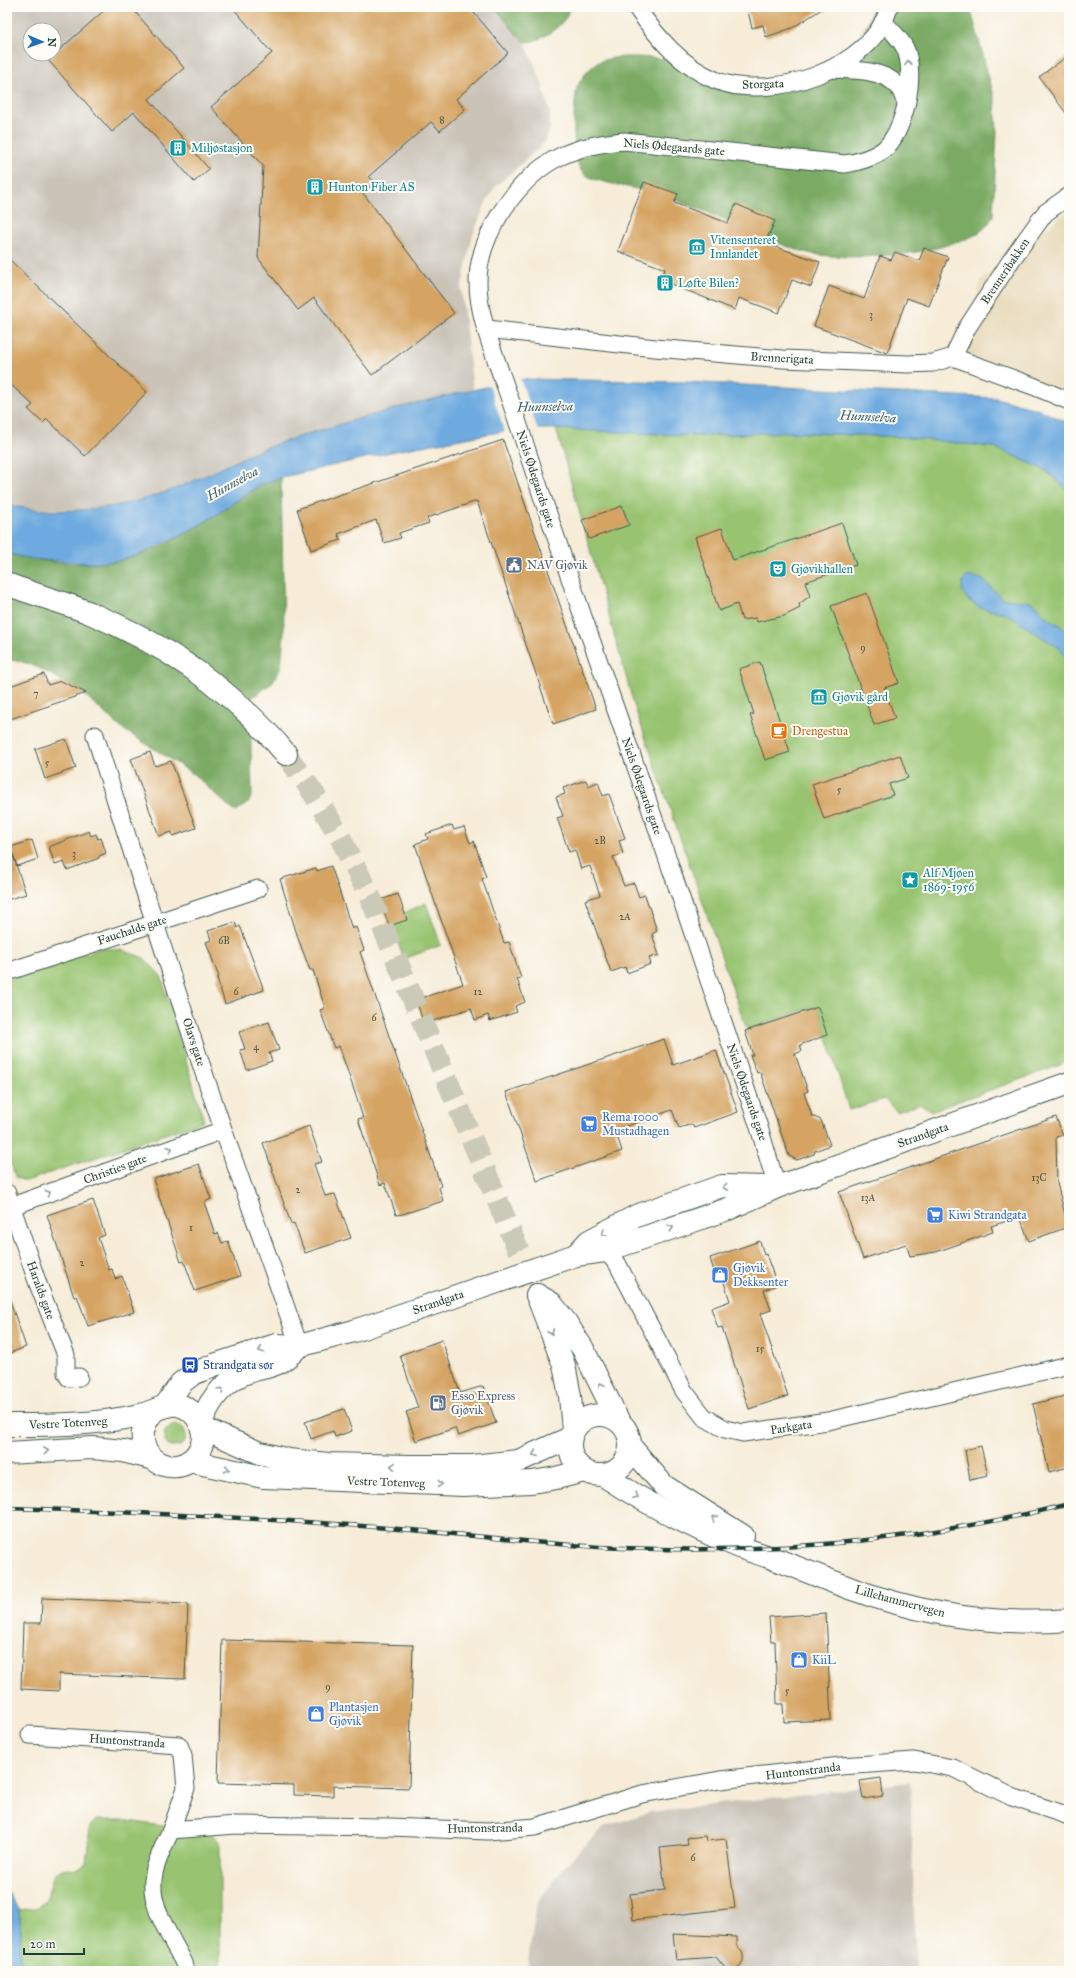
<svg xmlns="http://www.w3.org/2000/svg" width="1076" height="1978" viewBox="0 0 1076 1978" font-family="'IM FELL Great Primer',serif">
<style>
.built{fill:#e8d9ba}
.industrial{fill:#c9c3b8;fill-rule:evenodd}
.green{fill:#98c471;stroke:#5c8052}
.forest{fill:#7aaa63;stroke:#4c744c}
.water{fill:#6eaadf;stroke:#46748a}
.pier{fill:#f6ecd8}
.building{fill:#d5a464}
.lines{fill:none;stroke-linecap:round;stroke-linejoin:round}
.highway-tunnel{stroke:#cbc9b7;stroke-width:22;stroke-dasharray:22 11;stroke-linecap:butt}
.street-casing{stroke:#3f574d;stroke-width:19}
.primary-casing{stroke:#3f574d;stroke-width:24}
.highway-casing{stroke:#3f574d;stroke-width:24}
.street{stroke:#fff;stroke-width:17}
.primary{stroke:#fff;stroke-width:22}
.highway{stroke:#fff;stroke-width:22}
.rail-casing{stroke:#1f3d34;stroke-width:4.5}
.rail{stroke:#fdfcf7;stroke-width:3;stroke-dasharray:9;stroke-linecap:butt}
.oneway{stroke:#8f9e9a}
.labels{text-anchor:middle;stroke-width:4;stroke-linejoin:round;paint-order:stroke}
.number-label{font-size:10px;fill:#4c5740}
.street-label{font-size:12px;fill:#1f3d34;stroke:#fdfcf7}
.culture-label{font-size:12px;fill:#0d838f;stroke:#fdfcf7;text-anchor:start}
.service-label{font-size:12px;fill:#4e5e75;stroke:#fdfcf7;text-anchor:start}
.food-label{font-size:12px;fill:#c56008;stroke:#fdfcf7;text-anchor:start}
.shop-label{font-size:12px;fill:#366cbe;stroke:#fdfcf7;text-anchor:start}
.transit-label{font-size:12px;fill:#164399;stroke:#fdfcf7;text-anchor:start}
.water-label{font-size:13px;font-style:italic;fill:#375e67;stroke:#fdfcf7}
</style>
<rect width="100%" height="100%" fill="#fdfcf7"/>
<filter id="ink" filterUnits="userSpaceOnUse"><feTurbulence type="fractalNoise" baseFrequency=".025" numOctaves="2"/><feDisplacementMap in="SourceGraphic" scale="8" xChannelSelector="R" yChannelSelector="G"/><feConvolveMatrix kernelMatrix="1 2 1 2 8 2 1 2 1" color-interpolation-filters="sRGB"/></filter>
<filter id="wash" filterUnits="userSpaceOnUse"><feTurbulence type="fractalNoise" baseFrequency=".012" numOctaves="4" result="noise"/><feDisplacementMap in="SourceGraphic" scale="16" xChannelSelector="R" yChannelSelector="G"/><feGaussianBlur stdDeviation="0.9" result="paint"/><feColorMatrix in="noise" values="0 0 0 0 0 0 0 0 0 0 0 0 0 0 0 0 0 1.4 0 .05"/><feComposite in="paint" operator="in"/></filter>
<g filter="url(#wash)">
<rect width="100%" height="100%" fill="#f6ecd8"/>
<path class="built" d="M1069,210V399L959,367L981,280Z"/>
<g class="industrial">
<path d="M7,7H495L517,35L525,42L542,83L550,111V128L545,142L536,151L495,187L487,200L473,234L461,289L473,389L367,416L278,444L231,462L179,487L144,500L111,507L75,510L19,508L7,505ZM30,30H54V54H30Z"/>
<path d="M910,1782L916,1971H529L528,1962L537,1903L564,1867L603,1827L650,1812Z"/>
</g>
<g class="green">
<path d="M556,429L699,436L787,432L901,437L994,447L1045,470L1069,491V1060L1058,1066L931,1111L919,1104L897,1112L884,1099L849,1110L818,1007L801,1011L747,1030L634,705Z"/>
<path d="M426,903L441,945L404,959L390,919Z"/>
<path d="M101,948L122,950L144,958L161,976L204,1121L26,1181L16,1178L7,1152V980Z"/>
<circle cx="175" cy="1436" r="11"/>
<path d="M96,1820H123L205,1833L214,1836L220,1843V1971H19L21,1932L19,1910C25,1909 32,1909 38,1907C53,1901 46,1878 60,1870C69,1865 74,1873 86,1863L90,1826Z"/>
</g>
<g class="forest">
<path d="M495,7H569C568,10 568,14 567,16C560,28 538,43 525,42L517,35Z"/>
<path d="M873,7H970L995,100L997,132L993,216C982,237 967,238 947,245C914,256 848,260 813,254C788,249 763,236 740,226C713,214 686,204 659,194C641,188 596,184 583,173C571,162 573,103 577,88C579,80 592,65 599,62C618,52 678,59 698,65C713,69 724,77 740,78C753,79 770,81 783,79C798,76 814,69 828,62C851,50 867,33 873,7Z"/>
<path d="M279,478H281L284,632L281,668L271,684L250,699L252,795L248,803L235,812L192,773L121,728L78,689L37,667L20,661L7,660V553C37,562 87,567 118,561C152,554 191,532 219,513C232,505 245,492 259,485C265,482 272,480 279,478Z"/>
</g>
<g class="water">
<path d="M525,379L685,382L996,398L1040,410L1069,423V491L1045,470L994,447L901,437L787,432L699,436L556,429H516L400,450L279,478L258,486L219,513L184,534L140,554L118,561L91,563L29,559L7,553V505C64,517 126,509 179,487C213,473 244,455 279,443C359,417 442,395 525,379Z"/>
<path d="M967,576L982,579L1003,599L1033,602L1045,616L1069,631V662L1059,648L1005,613L980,608L968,600L962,590L963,580Z"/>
<path d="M7,1891L19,1910L21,1932L19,1971H7Z"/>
</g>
<path class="pier" d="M520,378L538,431L505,433L489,384Z"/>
<g id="blocks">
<g class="building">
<path d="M108,7H131L184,68L149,99L209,169L194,182L134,112L112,132L48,60Z"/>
<path d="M232,7H469L508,53L456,99L465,109L440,131L431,122L369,176L374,182L363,193L454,313L372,375L314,298L298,310L258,258L263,166L211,107L272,53Z"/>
<path d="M747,7H825L792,28L766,37L763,25L752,28Z"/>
<path d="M1069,55V117L1039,77Z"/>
<path d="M644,182L678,194L674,203L728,223L736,204L775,221L765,243L820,262L811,287L792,280L779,313L739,298L735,310L661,280L665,269L618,251Z"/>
<path d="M924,248L948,257L929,306L907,298L887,353L814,326L829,286L864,299L880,256L891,260L895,252L919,261Z"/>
<path d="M7,257L147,392L85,456L47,419L43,423L28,409L33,405L7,381Z"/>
<path d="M503,440L596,709L553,724L477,501L427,518L429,523L399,533L401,538L384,543L376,520L338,534L341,540L311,550L297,509Z"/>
<path d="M622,506L629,525L589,539L582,520Z"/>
<path d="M842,523L856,565L805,582L810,596L799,604L800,608L784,616L757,622L756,618L742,620L737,604L719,611L695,537L722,528L733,560Z"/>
<path d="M867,593L899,683L884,688L895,718L874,725L831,606Z"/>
<path d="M760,662L790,752L765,760L750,715L754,714L739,669Z"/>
<path d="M44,674L48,685L61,681L86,693L7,720V687Z"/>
<path d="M66,739L76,768L45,779L35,749Z"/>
<path d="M150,752L155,766L171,761L196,828L173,836L172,832L159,836L131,759Z"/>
<path d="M900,755L908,778L889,784L893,795L824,819L812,784Z"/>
<path d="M586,780L588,786L598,782L603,796L609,794L625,838L619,840L623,854L613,857L624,886L634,883L639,897L645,895L657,931L652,934L659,955L649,958L651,964L627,973L625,967L611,972L585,900L600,895L590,866L581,869L575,850L569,852L557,818L563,816L556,797L565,794L563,788Z"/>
<path d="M452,825L454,830L464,827L470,843L474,841L486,877L482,879L504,943L509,942L521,978L517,979L525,1002L515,1006L517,1012L490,1021L488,1015L475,1020L471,1008L424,1024L416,1000L463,984L415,844L428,839L426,834Z"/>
<path d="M89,831L91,836L96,834L98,839L101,838L106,853L99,856V858L67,870L64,862L55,865L49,847Z"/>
<path d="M32,840L38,859L17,866L11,847Z"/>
<path d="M7,847H10L26,894L7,900Z"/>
<path d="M331,866L352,929L356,927L364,950L360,952L441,1186L439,1187L443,1201L403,1214L396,1215L385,1183L380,1185L358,1119L363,1118L356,1096L339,1046L334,1048L320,1010L325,1008L313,970H310L298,938L280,879L316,868L317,871Z"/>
<path d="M398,894L407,920L389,926L380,900Z"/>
<path d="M235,922L237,928L240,926L264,990L225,1004L217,978L219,977L206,942L211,940L208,931Z"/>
<path d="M818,1007L827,1035L800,1045L802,1051L795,1054L808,1091L804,1093L812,1116L821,1120L830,1145L815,1151L814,1154L797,1160L789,1156L760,1072L757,1073L750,1055H753L745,1031Z"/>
<path d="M269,1022L279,1050L269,1053L272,1061L247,1070L240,1050L245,1049L239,1032Z"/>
<path d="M664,1039L673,1065L716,1050L738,1112L694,1128L692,1124L679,1128L672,1110L615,1130L622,1151L537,1181L506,1092Z"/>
<path d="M1056,1117L1063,1135L1056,1137L1057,1183L1068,1227L1029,1241L1020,1217L991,1226L993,1232L936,1252L910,1256L906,1244L863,1259L839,1192Z"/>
<path d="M309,1126L322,1162L314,1164L325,1196L335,1194L351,1238L305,1253L294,1223L291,1224L263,1143Z"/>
<path d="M199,1164L211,1199L204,1202L215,1234L218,1233L222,1243L228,1241L240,1276L195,1291L184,1261L181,1262L153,1179Z"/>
<path d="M93,1200L105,1235L98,1238L109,1270L112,1269L115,1279L122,1276L134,1312L88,1326L77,1296L74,1297L47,1215Z"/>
<path d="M760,1241L764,1255L766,1254L777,1285L764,1290L771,1310L760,1314L788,1396L749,1409L722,1327L718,1328L711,1308L730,1301L721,1273L715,1275L710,1258Z"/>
<path d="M7,1301H10L26,1347L7,1354Z"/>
<path d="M442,1340L460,1393L483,1386L496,1423L458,1436L455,1428L416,1441L406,1412L418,1408L400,1355Z"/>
<path d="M1069,1395V1467L1049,1472L1033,1404Z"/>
<path d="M344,1409L352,1431L335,1437L333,1431L311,1439L305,1422Z"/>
<path d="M981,1446L988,1476L970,1480L965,1450Z"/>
<path d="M42,1598L188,1604L185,1679L59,1674V1691L21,1689L23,1623H41Z"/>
<path d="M826,1613L831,1720L784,1722L783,1704H777L775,1641H771L769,1617Z"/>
<path d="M222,1640L413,1645L409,1788L333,1786V1796L294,1795V1785L218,1783Z"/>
<path d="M881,1778L883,1796L863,1799L860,1781Z"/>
<path d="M705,1836L706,1841L726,1839L735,1908L633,1920L630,1894L665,1890L660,1848L688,1845L687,1838Z"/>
<path d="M673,1934L737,1937V1945L743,1954V1961L739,1967L732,1970L725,1968L716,1957L676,1960Z"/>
</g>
</g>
</g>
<g filter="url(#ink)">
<use href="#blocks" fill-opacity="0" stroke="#3f574d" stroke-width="1"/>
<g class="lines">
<path class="highway-tunnel" d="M286,754L314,794L339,835L372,901L537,1295"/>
<g class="street-casing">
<g id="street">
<path d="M636,7C657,37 681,66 715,80C770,103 874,68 889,7"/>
<path d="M831,69C852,70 882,69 897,85C901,89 903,97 906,102"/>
<path d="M487,329L655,348L783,359L908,364L933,363L953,357L1033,386L1069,401"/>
<path d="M953,357L967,328L1012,259L1045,213L1069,196"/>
<path d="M95,735C137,867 178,999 223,1129C248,1202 275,1273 299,1346"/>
<path d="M7,972L258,889"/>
<path d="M777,1187L758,1124C713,994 670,863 624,733C595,652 567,571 540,490C527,451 515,412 501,374C491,345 478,313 478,282C478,257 487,235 500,214C533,164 565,146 624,141L845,164C858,162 870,159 882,151C905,134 917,73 905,48C900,38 891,30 883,22"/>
<path d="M7,1193L38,1284L66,1355V1373L69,1378L79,1377"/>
<path d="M7,1208L223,1130"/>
<path d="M605,1251L617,1263L684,1391L704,1417L725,1429L743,1433L828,1421L1069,1365"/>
<path d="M30,1735L179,1745L183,1755L186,1788L171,1830L236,1825L390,1827L488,1831L513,1829L535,1827L642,1794L720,1780L841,1766L914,1761L953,1768L1012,1797L1069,1816"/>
<path d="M171,1830C165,1843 157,1859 154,1873C147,1905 171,1936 184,1963L186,1971"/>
</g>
</g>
<g class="primary-casing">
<g id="primary">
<path d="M576,1255L589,1241L636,1216L722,1186L770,1187"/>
<path d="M166,1405L181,1383L193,1374L214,1365L276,1345L299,1346L354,1331L576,1255L605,1251L728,1209L777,1187L1069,1083"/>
<path d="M201,1423C210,1399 225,1379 251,1371C260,1368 272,1367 280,1362C287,1358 294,1351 299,1346"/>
<path d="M7,1425C52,1425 96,1425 140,1415C152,1413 165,1403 178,1405C200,1410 211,1437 196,1455C172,1485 122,1450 152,1413"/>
<path d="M202,1428L260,1453L289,1460L328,1464L409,1466H472L518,1461L570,1438"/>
<path d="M7,1453L93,1448L123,1451L151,1458"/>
<path d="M189,1461L263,1477L463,1485L532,1482L556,1478L584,1471"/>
</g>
</g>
<g class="highway-casing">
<g id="highway">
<path d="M7,584C35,595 63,602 90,613C167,645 233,690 286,754"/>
<path d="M537,1295L551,1303L565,1321L583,1349L618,1420"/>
<path d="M537,1295L564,1365L570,1396L573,1431"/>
<circle cx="600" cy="1445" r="30"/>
<path d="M631,1447L664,1486L743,1536"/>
<path d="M603,1475C647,1504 693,1528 742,1548C756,1553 771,1557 785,1563C807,1571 830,1581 852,1589C921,1614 996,1626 1069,1620"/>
</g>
</g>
<use href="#street" class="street"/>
<use href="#primary" class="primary"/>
<use href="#highway" class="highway"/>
<g class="rail-casing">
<path id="rail" d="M7,1508C134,1512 261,1518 387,1528C466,1534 544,1545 622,1548C774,1554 922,1541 1069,1504"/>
</g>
<use href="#rail" class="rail"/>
</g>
<defs><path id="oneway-chevron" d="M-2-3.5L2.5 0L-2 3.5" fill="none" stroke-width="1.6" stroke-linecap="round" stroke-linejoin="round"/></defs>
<g class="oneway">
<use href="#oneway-chevron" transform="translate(908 63) rotate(-99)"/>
<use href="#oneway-chevron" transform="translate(170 1149) rotate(-20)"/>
<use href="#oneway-chevron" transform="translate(725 1187) rotate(174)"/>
<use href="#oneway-chevron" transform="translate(48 1193) rotate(-20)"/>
<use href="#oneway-chevron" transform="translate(671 1228) rotate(-18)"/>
<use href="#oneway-chevron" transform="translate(604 1233) rotate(152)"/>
<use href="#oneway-chevron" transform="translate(551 1332) rotate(65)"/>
<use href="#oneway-chevron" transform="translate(261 1350) rotate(162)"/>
<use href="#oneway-chevron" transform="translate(601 1385) rotate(-116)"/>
<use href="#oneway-chevron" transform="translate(221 1390) rotate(-45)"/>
<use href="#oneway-chevron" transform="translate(46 1451) rotate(-6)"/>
<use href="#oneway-chevron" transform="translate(535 1454) rotate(158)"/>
<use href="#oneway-chevron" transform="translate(393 1466) rotate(-178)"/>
<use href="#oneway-chevron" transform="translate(227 1469) rotate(12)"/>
<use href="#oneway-chevron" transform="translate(440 1484) rotate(2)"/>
<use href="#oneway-chevron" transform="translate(636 1496) rotate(29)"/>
<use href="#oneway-chevron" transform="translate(714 1518) rotate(-147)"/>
</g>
</g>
<defs>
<g id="building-square" transform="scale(0.9)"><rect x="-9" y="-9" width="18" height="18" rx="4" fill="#0f9aa8" stroke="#fdfcf7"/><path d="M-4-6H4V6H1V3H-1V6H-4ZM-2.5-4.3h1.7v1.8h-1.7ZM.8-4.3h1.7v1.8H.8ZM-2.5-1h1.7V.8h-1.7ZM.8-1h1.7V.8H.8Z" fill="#fff"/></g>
<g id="museum-square" transform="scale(0.9)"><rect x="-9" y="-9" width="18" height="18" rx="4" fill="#0f9aa8" stroke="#fdfcf7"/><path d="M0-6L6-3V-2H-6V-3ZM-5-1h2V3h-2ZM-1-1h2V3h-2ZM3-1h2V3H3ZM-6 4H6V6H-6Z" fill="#fff"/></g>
<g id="civic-square" transform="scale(0.9)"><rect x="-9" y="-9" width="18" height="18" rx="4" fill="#5c6f8a" stroke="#fdfcf7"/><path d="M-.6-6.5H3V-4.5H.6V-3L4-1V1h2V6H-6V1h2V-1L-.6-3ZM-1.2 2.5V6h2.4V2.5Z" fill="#fff"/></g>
<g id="theatre-square" transform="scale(0.9)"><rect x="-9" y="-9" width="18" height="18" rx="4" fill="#0f9aa8" stroke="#fdfcf7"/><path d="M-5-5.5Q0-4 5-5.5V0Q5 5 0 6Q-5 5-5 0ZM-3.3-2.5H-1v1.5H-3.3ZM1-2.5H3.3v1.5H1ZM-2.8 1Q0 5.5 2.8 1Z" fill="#fff"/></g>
<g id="cafe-square" transform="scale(0.9)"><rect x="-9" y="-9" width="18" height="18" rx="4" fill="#e8710a" stroke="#fdfcf7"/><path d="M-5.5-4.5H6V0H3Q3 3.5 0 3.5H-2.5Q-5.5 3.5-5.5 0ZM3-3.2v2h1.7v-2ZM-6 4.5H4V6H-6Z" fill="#fff"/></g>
<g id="sight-square" transform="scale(0.9)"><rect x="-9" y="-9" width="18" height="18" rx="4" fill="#0f9aa8" stroke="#fdfcf7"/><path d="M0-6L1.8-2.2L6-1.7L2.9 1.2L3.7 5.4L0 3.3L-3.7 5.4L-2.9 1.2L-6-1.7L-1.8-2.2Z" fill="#fff"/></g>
<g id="supermarket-square" transform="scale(0.9)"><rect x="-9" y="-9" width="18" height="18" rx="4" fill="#3f7fe0" stroke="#fdfcf7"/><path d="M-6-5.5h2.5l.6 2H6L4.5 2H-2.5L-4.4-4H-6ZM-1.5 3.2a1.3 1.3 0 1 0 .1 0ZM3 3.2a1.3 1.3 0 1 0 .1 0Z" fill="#fff"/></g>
<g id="shop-square" transform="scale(0.9)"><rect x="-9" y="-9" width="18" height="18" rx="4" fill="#3f7fe0" stroke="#fdfcf7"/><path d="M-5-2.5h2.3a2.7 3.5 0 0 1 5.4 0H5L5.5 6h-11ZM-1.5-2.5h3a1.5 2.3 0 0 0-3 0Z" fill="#fff"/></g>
<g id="bus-square" transform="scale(0.9)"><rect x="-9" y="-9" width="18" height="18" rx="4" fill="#1a4fb4" stroke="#fdfcf7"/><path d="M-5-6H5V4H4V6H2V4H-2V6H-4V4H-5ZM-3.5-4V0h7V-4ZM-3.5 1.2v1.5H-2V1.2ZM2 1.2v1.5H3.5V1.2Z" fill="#fff"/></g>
<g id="fuel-square" transform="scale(0.9)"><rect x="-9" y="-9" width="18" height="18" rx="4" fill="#5c6f8a" stroke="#fdfcf7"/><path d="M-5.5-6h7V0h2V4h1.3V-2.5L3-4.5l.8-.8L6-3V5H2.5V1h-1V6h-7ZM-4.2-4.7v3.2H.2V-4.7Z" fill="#fff"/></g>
</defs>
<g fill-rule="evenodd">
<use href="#building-square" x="178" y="148"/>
<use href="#building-square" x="315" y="187"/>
<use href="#museum-square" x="697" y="247"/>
<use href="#building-square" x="665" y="283"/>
<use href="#civic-square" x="514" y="565"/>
<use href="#theatre-square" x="778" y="569"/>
<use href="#museum-square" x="819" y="697"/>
<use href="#cafe-square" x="779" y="731"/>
<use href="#sight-square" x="910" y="880"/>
<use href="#supermarket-square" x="589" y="1124"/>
<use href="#supermarket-square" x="935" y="1215"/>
<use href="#shop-square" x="720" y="1275"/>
<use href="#bus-square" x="190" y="1365"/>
<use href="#fuel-square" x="438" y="1403"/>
<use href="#shop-square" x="799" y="1660"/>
<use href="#shop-square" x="316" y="1714"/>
</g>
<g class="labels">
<g class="number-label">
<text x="442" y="123">8</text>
<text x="871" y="318">3</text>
<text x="863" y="651">9</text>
<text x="36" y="697">7</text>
<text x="47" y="766">5</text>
<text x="839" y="793">5</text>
<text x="600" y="844">2B</text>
<text x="74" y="857">3</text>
<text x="625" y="920">2A</text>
<text x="224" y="944">6B</text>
<text x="236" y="995">6</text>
<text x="478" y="995">12</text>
<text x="374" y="1021">6</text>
<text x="256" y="1050">4</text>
<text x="1039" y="1181">13C</text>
<text x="298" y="1193">2</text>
<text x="868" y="1201">13A</text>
<text x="191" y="1231">1</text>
<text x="82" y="1266">2</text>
<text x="760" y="1352">15</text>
<text x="328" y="1690">9</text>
<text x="787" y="1694">5</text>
<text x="693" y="1861">6</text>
</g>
<g class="street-label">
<text transform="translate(763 84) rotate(-2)" y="4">Storgata</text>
<text transform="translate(674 147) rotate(5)" y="4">Niels Ødegaards gate</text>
<text transform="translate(1005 271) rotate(-56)" y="4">Brenneribakken</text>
<text transform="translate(782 358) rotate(3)" y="4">Brennerigata</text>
<text transform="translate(536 479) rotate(72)" y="4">Niels Ødegaards gate</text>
<text transform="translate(642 786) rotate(71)" y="4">Niels Ødegaards gate</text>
<text transform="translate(132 930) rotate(-18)" y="4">Fauchalds gate</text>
<text transform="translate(194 1042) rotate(72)" y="4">Olavs gate</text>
<text transform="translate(747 1092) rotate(71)" y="4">Niels Ødegaards gate</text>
<text transform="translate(923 1135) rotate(-20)" y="4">Strandgata</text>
<text transform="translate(115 1169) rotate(-20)" y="4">Christies gate</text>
<text transform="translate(41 1290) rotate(70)" y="4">Haralds gate</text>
<text transform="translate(438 1302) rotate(-19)" y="4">Strandgata</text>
<text transform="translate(68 1423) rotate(-3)" y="4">Vestre Totenveg</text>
<text transform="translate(791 1427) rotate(-9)" y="4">Parkgata</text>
<text transform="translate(386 1482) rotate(2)" y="4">Vestre Totenveg</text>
<text transform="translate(900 1601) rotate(15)" y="4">Lillehammervegen</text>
<text transform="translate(127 1741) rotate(4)" y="4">Huntonstranda</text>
<text transform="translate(803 1771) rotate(-7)" y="4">Huntonstranda</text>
<text transform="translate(485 1828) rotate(-1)" y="4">Huntonstranda</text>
</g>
<g class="culture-label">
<text x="191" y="152">Miljøstasjon</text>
<text x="328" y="191">Hunton Fiber AS</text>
<text x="710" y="244">Vitensenteret<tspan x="710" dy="14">Innlandet</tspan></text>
<text x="678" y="287">Løfte Bilen?</text>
<text x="791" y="573">Gjøvikhallen</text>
<text x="832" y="701">Gjøvik gård</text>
<text x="923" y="877">Alf Mjøen<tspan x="923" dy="14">1869-1956</tspan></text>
</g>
<g class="service-label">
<text x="527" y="569">NAV Gjøvik</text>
<text x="451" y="1400">Esso Express<tspan x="451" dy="14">Gjøvik</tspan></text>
</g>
<g class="food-label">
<text x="792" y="735">Drengestua</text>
</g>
<g class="shop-label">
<text x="602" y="1121">Rema 1000<tspan x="602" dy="14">Mustadhagen</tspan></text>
<text x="948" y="1219">Kiwi Strandgata</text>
<text x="733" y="1272">Gjøvik<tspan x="733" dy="14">Dekksenter</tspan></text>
<text x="812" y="1664">KiiL</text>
<text x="329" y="1711">Plantasjen<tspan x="329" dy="14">Gjøvik</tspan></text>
</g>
<g class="transit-label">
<text x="203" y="1369">Strandgata sør</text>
</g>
<g class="water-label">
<text transform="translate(545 406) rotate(-1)" y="5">Hunnselva</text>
<text transform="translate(868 416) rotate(3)" y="5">Hunnselva</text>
<text transform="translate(232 483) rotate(-29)" y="5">Hunnselva</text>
</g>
</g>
<rect width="1076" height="1978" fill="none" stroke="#fdfcf7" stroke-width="24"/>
<g transform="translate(42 42) rotate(92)"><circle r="19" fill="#fdfcf7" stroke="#a4b0a9"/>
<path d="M0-3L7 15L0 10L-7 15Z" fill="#1f6fb2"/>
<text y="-6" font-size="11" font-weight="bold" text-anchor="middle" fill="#1f3d34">N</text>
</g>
<path d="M24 1948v6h60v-6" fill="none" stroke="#1f3d34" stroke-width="2"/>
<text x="30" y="1948" font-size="12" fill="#1f3d34" stroke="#fdfcf7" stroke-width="3" paint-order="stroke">20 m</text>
</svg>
